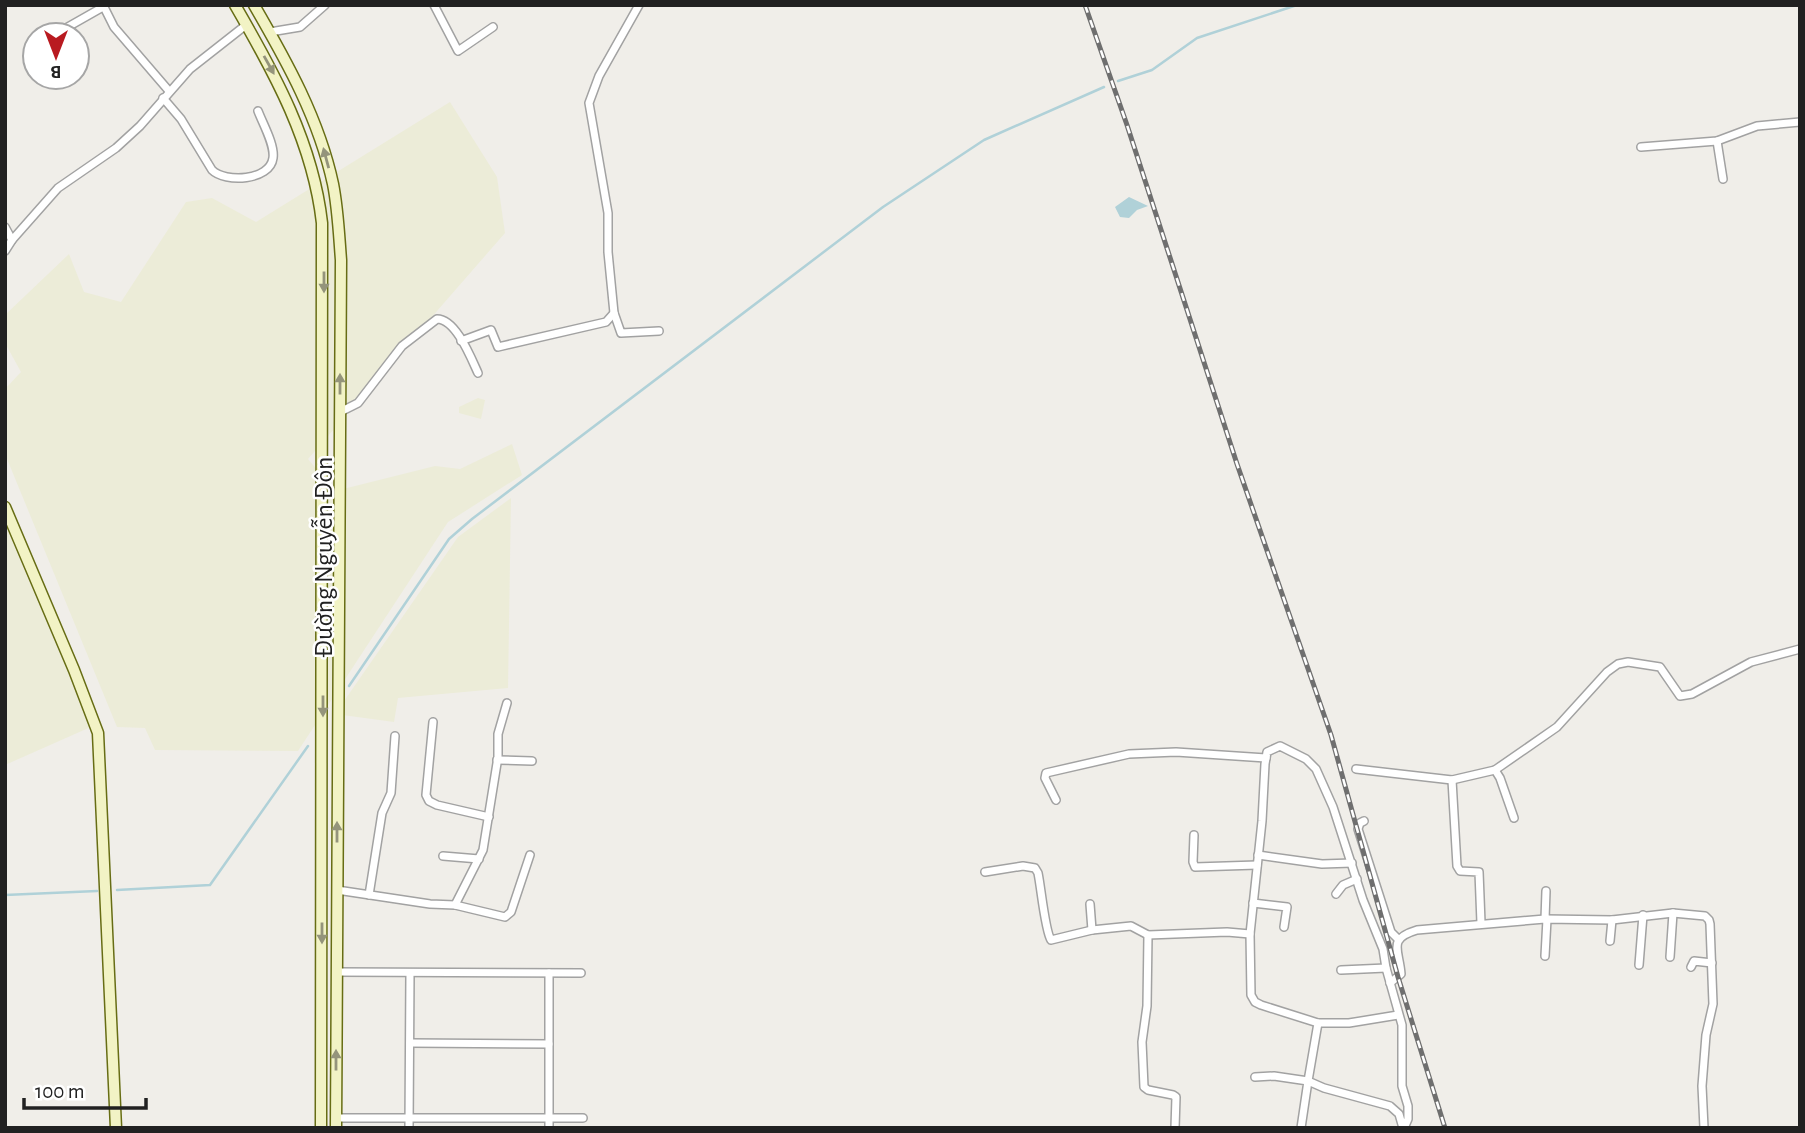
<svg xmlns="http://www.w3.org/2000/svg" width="1805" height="1133" viewBox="0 0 1805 1133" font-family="'Alegreya Sans',sans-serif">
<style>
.farmland{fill:#ececd8}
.water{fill:#b0d1d8}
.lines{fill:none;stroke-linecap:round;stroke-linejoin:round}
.stream{stroke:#b0d1d8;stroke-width:2.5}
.street-casing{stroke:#a2a2a2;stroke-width:10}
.secondary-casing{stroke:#676d14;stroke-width:13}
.street{stroke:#fff;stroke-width:7}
.secondary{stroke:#f2f3c5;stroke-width:10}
.rail-casing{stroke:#6f6f6f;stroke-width:5}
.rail{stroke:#fff;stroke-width:2.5;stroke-dasharray:8;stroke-linecap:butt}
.oneway{fill:#94947b}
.labels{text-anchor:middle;stroke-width:5;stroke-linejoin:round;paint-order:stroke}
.street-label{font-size:26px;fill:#212121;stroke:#fff}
</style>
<rect width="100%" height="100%" fill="#f0eee9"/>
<g class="farmland">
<path d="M450,102L497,177L505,233L308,459L335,491L435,466L460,469L512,444L522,475L448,522L298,751L155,750L145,728L117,727L5,454V389L21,372L5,343V315L69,254L84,292L121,302L186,202L212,198L256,222Z"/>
<path d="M478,398L485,400L481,419L459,413V407Z"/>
<path d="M511,498L508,688L398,698L394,722L335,714L458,537Z"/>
<path d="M5,499L53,612L93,726L5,765Z"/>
</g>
<path class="water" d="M1129,197L1148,206L1137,210L1129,218L1120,217L1115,207Z"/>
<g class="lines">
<g class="stream">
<path d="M1118,81L1152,70L1197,38L1297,5"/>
<path d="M349,686L449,539L472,519L883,207L984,140L1104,87"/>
<path d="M117,890L210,885L308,746"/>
<path d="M5,895L97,891"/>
</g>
<g class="street-casing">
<g id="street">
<path d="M103,5L114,27L169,91"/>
<path d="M434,5L458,51L493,27"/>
<path d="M639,5L599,76L589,103L608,213V252L614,313L621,333L659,331"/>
<path d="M270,32L300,27L325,5"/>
<path d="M69,35L66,28L103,7"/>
<path d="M163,98L181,119L212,170C225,183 270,181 273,158C275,145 263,124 258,111"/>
<path d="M1717,141L1723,179"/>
<path d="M1641,147L1717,141L1757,126L1800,122"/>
<path d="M5,227L12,240"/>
<path d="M5,251L12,240L58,188L116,148L140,126L190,69L246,25"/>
<path d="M461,341L491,330L498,347L606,322L614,313"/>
<path d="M340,412L358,403L402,346L437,319C456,319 471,358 478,373"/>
<path d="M433,722L426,795L429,801L437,805L489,817"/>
<path d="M497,760L532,761"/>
<path d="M1356,769L1452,780L1495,770L1557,727L1607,672L1618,664L1628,662L1660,667L1680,696L1692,694L1751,662L1800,649"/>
<path d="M1495,770L1500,778L1514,818"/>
<path d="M1452,780L1457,866L1460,871L1479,872L1481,923"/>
<path d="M1056,800L1045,778L1046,773L1129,754L1176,752L1266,758"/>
<path d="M1364,821L1360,823L1358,829L1391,932L1398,939"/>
<path d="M1194,835L1193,862L1195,867L1257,865"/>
<path d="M1258,855L1322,864L1352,863"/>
<path d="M443,856L479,859"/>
<path d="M985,872L1023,866L1035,868L1038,873C1041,887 1045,931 1051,940L1092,930L1131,926L1148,935L1227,932L1250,934"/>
<path d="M337,890L430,904L455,905L505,917L511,912L530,855"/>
<path d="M1336,894L1343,885L1357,879"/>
<path d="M369,895L382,813L391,793L395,736"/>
<path d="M1253,903L1287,907L1284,927"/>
<path d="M1090,904L1092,930"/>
<path d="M455,905L483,850L498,757V734L507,703"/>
<path d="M1545,919L1546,891"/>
<path d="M1148,935L1147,1006L1142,1042L1144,1087L1148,1090L1173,1095L1176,1097L1175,1128"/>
<path d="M1610,941L1612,920"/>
<path d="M1545,956L1547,919"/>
<path d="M1670,957L1673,913"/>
<path d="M1639,965L1643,915"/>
<path d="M1691,967L1694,961L1712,963"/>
<path d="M1341,970L1386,968"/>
<path d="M337,972L581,973"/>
<path d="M1390,983L1401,974C1399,949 1387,939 1417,930L1545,919L1612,920L1673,913L1705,916L1709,920L1710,924L1713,1004L1706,1035L1702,1086L1704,1128"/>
<path d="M1318,1023H1349L1398,1015"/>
<path d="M410,1043L549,1044"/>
<path d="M1255,1077L1274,1076L1308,1081L1301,1128"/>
<path d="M336,1118H583"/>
<path d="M409,1128L410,973"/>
<path d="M549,1128V973"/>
<path d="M1403,1128L1399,1114L1390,1106L1324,1088L1308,1081L1318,1023L1261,1005L1255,1002L1251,995L1250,934L1262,821L1265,764L1267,752L1280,746L1306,759L1316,769L1333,807L1363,900L1383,949L1386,968L1402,1025V1086L1408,1106V1119L1404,1128"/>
</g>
</g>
<g class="secondary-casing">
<g id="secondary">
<path d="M235,5C275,74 313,143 322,223L321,1128"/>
<path d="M254,5C287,62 319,119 333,184C338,209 339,235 341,260L336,1128"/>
<path d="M5,507L74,670L98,733L116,1128"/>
</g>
</g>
<use href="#street" class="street"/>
<use href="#secondary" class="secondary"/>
<g class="rail-casing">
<path id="rail" d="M1085,5L1127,125L1237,464L1331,735L1398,977L1445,1128"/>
</g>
<use href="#rail" class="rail"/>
</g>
<defs><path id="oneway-solid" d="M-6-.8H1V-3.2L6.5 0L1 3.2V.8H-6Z" transform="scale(1.75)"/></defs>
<g class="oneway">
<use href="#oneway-solid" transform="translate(269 65) rotate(61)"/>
<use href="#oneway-solid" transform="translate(326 158) rotate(-105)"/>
<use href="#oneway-solid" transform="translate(324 282) rotate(90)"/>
<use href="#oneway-solid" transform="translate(340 384) rotate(-90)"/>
<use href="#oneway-solid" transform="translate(323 706) rotate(90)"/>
<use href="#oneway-solid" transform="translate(337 832) rotate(-90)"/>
<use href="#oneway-solid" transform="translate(322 933) rotate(90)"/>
<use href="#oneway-solid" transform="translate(336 1060) rotate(-90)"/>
</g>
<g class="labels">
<g class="street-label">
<text transform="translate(323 557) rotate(-90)" y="9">Đường Nguyễn Đôn</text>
</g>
</g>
<rect width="1805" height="1133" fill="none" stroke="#212121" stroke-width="14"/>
<g transform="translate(56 56) rotate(180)"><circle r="33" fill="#ffffff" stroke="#a6a6a6" stroke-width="2"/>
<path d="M0-5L12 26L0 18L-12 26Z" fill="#b91a20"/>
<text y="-10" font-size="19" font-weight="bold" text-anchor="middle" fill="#212121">B</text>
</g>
<path d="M24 1098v10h122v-10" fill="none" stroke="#212121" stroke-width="3.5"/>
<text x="35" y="1098" font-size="21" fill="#212121" stroke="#ffffff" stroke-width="5" paint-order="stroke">100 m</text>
</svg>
